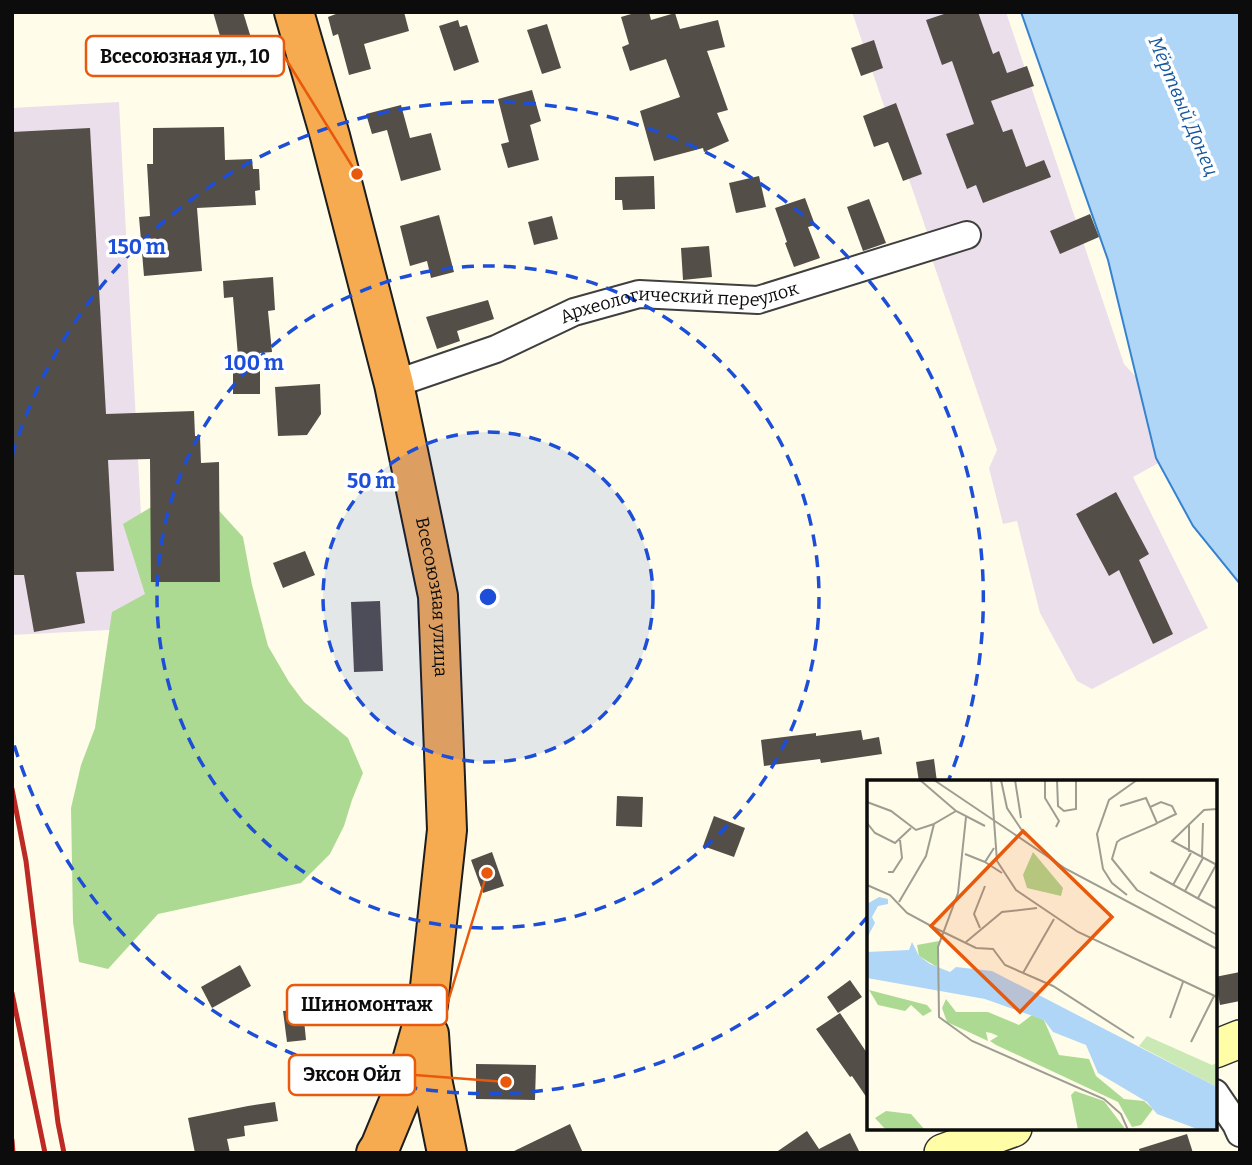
<svg xmlns="http://www.w3.org/2000/svg" width="1252" height="1165" viewBox="0 0 1252 1165" font-family="Bitter,serif">
<style>
.industrial{fill:#ebdfeb}
.forest{fill:#adda93}
.water{fill:#afd5f7;stroke:#3583cf;stroke-width:2}
.building{fill:#544e48}
.lines{fill:none;stroke-linecap:round;stroke-linejoin:round}
.street-casing{stroke:#3f3f3f;stroke-width:30}
.secondary-casing{stroke:#2e2e2e;stroke-width:40}
.highway-casing{stroke:#1d1d1d;stroke-width:42}
.street{stroke:#fff;stroke-width:26}
.secondary{stroke:#fffda5;stroke-width:37}
.highway{stroke:#f6ab51;stroke-width:38}
.rail{stroke:#bd2923;stroke-width:5}
.ring{fill:none;stroke:#1d4ed8;stroke-width:3.5;stroke-dasharray:12 9}
.labels{text-anchor:middle;stroke-width:7;stroke-linejoin:round;paint-order:stroke}
.street-label{font-size:18px;fill:#0c0c0c;stroke:#fff}
.water-label{font-size:19px;font-style:italic;fill:#14569e;stroke:#fff}
.inset-road{fill:none;stroke:#9e9d91;stroke-width:2}
.view{fill:#e8590c;fill-opacity:0.15;stroke:#e8590c;stroke-width:3.5}
.inset-edge{fill:none;stroke:#0c0c0c;stroke-width:3.5}
.centre{fill:#1d4ed8;stroke:#fff;stroke-width:3.5}
.ring-label{font-size:21px;text-anchor:middle;font-weight:bold;fill:#1d4ed8;stroke:#fff;stroke-width:7;stroke-linejoin:round;paint-order:stroke}
.leader{fill:none;stroke:#e8590c;stroke-width:2.5}
.callout-dot{fill:#e8590c;stroke:#fff;stroke-width:2.5}
.callout{fill:#fff;stroke:#e8590c;stroke-width:2.5}
.callout-label{font-size:19px;text-anchor:middle;font-weight:bold;fill:#0c0c0c}
</style>
<rect width="100%" height="100%" fill="#fffdea"/>
<g class="industrial">
<path d="M852,12H1006L1124,364L1173,417L1184,449L1133,477L1208,628L1092,689L1077,681L1040,613L1017,521L1003,524L989,468L997,450L931,256L929,238Z"/>
<path d="M119,102L147,628L12,635V108Z"/>
</g>
<path class="forest" d="M193,482L243,537L252,585L268,646L289,682L304,702L348,738L363,773L352,800L344,826L330,854L301,883L158,914L108,969L79,962L73,922L71,808L81,765L95,728L112,612L145,594L123,524Z"/>
<path class="water" d="M1021,12H1240V584L1193,526L1156,458L1108,260Z"/>
<g class="building">
<path d="M213,12H243L256,54L228,63Z"/>
<path d="M341,12H404L409,31L364,44L371,69L349,75L338,34L333,36L328,17Z"/>
<path d="M638,12H649L651,20L675,13L680,29L718,20L725,47L707,51L728,110L717,113L729,141L704,152L703,148L654,161L640,111L680,97L666,59L630,71L622,47L629,44L621,17Z"/>
<path d="M950,12H978L993,54L999,51L1007,73L1027,66L1034,86L991,101L1003,132L1012,129L1026,167L1044,160L1051,177L983,203L976,185L967,189L946,134L974,124L952,61L942,65L926,20Z"/>
<path d="M458,20L460,27L467,25L479,62L454,71L439,26Z"/>
<path d="M547,24L561,68L542,74L527,30Z"/>
<path d="M874,40L883,68L861,76L851,48Z"/>
<path d="M532,90L541,121L530,125L539,160L508,168L501,144L509,142L498,99Z"/>
<path d="M896,103L922,174L903,181L888,142L874,147L863,116Z"/>
<path d="M401,105L410,138L431,133L441,170L401,181L387,130L372,134L366,114Z"/>
<path d="M224,127L225,160L252,159L253,169H259L260,190L255,191L256,205L197,208L202,271L144,276L139,217L150,216L147,164H153V128Z"/>
<path d="M90,128L106,414L194,411L195,436H200L201,463L219,462L220,582H151L150,459L108,460L114,571L76,572L85,623L34,632L24,575H12V132Z"/>
<path d="M654,176L655,209L623,210L622,200H615V177Z"/>
<path d="M759,176L766,207L736,213L729,183Z"/>
<path d="M805,198L815,225L808,227L820,258L794,267L785,243L787,242L775,208Z"/>
<path d="M869,199L886,243L863,251L847,207Z"/>
<path d="M1090,214L1099,237L1060,254L1050,231Z"/>
<path d="M439,215L454,272L431,278L427,261L410,266L400,226Z"/>
<path d="M552,216L558,239L534,245L528,222Z"/>
<path d="M709,246L712,277L683,280L681,248Z"/>
<path d="M273,277L275,310L268,311L272,352L260,353V394H233V368H239L233,297L224,298L223,281Z"/>
<path d="M488,300L494,319L457,331L460,341L437,349L426,317Z"/>
<path d="M320,384L321,414L307,435L278,436L275,387Z"/>
<path d="M1116,492L1149,554L1139,560L1173,634L1153,644L1119,570L1109,576L1076,514Z"/>
<path d="M305,551L315,575L283,588L273,563Z"/>
<path d="M380,601L383,671L354,672L351,602Z"/>
<path d="M861,730L863,740L879,737L882,754L821,763L820,759L764,766L761,740L816,733V736Z"/>
<path d="M934,759L937,782H919L916,762Z"/>
<path d="M617,796L643,797L642,827L616,826Z"/>
<path d="M714,816L745,828L734,857L703,846Z"/>
<path d="M492,852L504,886L483,893L471,860Z"/>
<path d="M240,965L251,986L212,1008L201,987Z"/>
<path d="M1240,972V1001L1220,1005L1215,977Z"/>
<path d="M850,980L862,997L838,1013L827,997Z"/>
<path d="M303,1009L306,1040L287,1042L283,1011Z"/>
<path d="M840,1013L869,1056V1101L852,1076L850,1077L816,1029Z"/>
<path d="M476,1064L536,1065L535,1100L476,1099Z"/>
<path d="M275,1102L278,1121L244,1126L245,1136L227,1139L230,1153H195L188,1118L248,1106Z"/>
<path d="M570,1124L583,1153H510Z"/>
<path d="M807,1131L819,1149L850,1133L860,1153H775Z"/>
<path d="M1187,1134L1193,1153H1140L1139,1149Z"/>
</g>
<g class="lines">
<g class="street-casing">
<g id="street">
<path id="s1" d="M394,384L496,349L574,312L639,294L758,300L967,235"/>
<path d="M1215,1093L1236,1124L1240,1133"/>
</g>
</g>
<g class="secondary-casing">
<g id="secondary">
<path d="M1215,1049L1240,1039"/>
<path d="M943,1153L1013,1128"/>
</g>
</g>
<g class="highway-casing">
<g id="highway">
<path id="s2" d="M294,12L330,136L394,384L438,596L447,830L428,1005L404,1089L380,1147L376,1153"/>
<path d="M429,1034L432,1079L447,1153"/>
</g>
</g>
<use href="#street" class="street"/>
<use href="#secondary" class="secondary"/>
<use href="#highway" class="highway"/>
<g class="rail">
<path d="M12,789L26,861L58,1123L64,1153"/>
<path d="M12,993L45,1153"/>
<path d="M12,1140L13,1153"/>
</g>
</g>
<circle cx="488" cy="597" r="165" fill="#1d4ed8" fill-opacity=".12"/>
<g class="ring">
<circle cx="488" cy="597" r="165"/>
<circle cx="488" cy="597" r="331"/>
<path d="M868 916A496 496 0 0 1 12 738M12 456A496 496 0 1 1 949 779"/>
</g>
<g class="labels">
<g class="street-label">
<text dy="6" stroke="none"><textPath href="#s1" startOffset="301">Археологический переулок</textPath></text>
<text dy="6" stroke="none"><textPath href="#s2" startOffset="602">Всесоюзная улица</textPath></text>
</g>
<g class="water-label">
<text transform="translate(1184 106) rotate(67)" y="7">Мёртвый Донец</text>
</g>
</g>
<g transform="translate(867 780)">
<rect width="350" height="350" fill="#fffdea"/>
<path d="M280,256L345,285L350,283V307L272,266Z" fill="#cbe9b4"/>
<path d="M166,72L196,108L194,116L160,108L156,95ZM72,161L70,187L52,176L50,165ZM2,210L60,225L65,231L56,236L44,225L38,231L11,225ZM79,219L89,232H121L152,245L165,235L177,240L192,275L222,279L229,296L257,319L277,321L286,329L274,345L265,347L251,322L129,265L123,261L131,256L124,253L119,252L121,261L80,242L75,228ZM208,311L237,321L259,350H211L204,315ZM19,331L44,334L58,350H19L8,338Z" fill="#adda93"/>
<path d="M12,117L21,119V124L11,126L5,137L8,143L0,158V124ZM45,162L52,176L63,184L83,192L89,187L125,191L350,307V350H333L290,334L280,322L231,293L219,265L186,252L177,240L118,219L0,198V172L42,170Z" fill="#afd5f7"/>
<path class="inset-road" d="M53,0L89,31L118,46M67,0L199,89L350,169M124,0L130,81L149,110L211,152L350,217M134,0L140,28L158,55M148,0L154,38M178,0V18L192,41L189,47M190,0L191,26L197,31L209,29V0M0,22L24,31L49,50L67,44M253,26L279,18L283,27M350,29L337,30L305,61L350,85M99,37L91,113L71,167L72,237L105,261L237,319L254,334L261,350M0,43L8,53L28,63L44,48M290,43L283,27L294,22L305,26L309,34L290,43L289,44L254,59L250,62L245,79L270,110L350,155M322,45V72M127,68L118,82L135,93M98,74L118,82M335,77L336,43M21,92H26L35,78L33,60M283,92L350,129M0,105L23,115L40,133L66,147L109,168L126,169L138,185L186,206L267,258M306,105L324,73M318,111L336,78M260,115L245,103L236,89L230,54L242,20L270,0M331,118L349,85M32,122L59,76L67,44L89,31M113,148L107,134L118,106M99,162L135,132L170,128M156,193L187,139M303,238L316,202M324,262L347,216"/>
<path class="view" d="M156,51L245,137L153,232L64,146Z"/>
<rect width="350" height="350" class="inset-edge"/>
</g>
<circle cx="488" cy="597" r="10" class="centre"/>
<g class="ring-label">
<text x="137" y="254">150 m</text>
<text x="254" y="370">100 m</text>
<text x="371" y="488">50 m</text>
</g>
<path class="leader" d="M357 174L284 56M487 873L447 1005M506 1082L415 1075"/>
<g class="callout-dot">
<circle cx="357" cy="174" r="7"/>
<circle cx="487" cy="873" r="7"/>
<circle cx="506" cy="1082" r="7"/>
</g>
<g class="callout">
<rect x="86" y="36" width="198" height="40" rx="7"/>
<rect x="287" y="985" width="160" height="40" rx="7"/>
<rect x="289" y="1055" width="126" height="40" rx="7"/>
</g>
<g class="callout-label">
<text x="185" y="63">Всесоюзная ул., 10</text>
<text x="367" y="1011">Шиномонтаж</text>
<text x="352" y="1081">Эксон Ойл</text>
</g>
<rect width="1252" height="1165" fill="none" stroke="#0c0c0c" stroke-width="28"/>
</svg>
